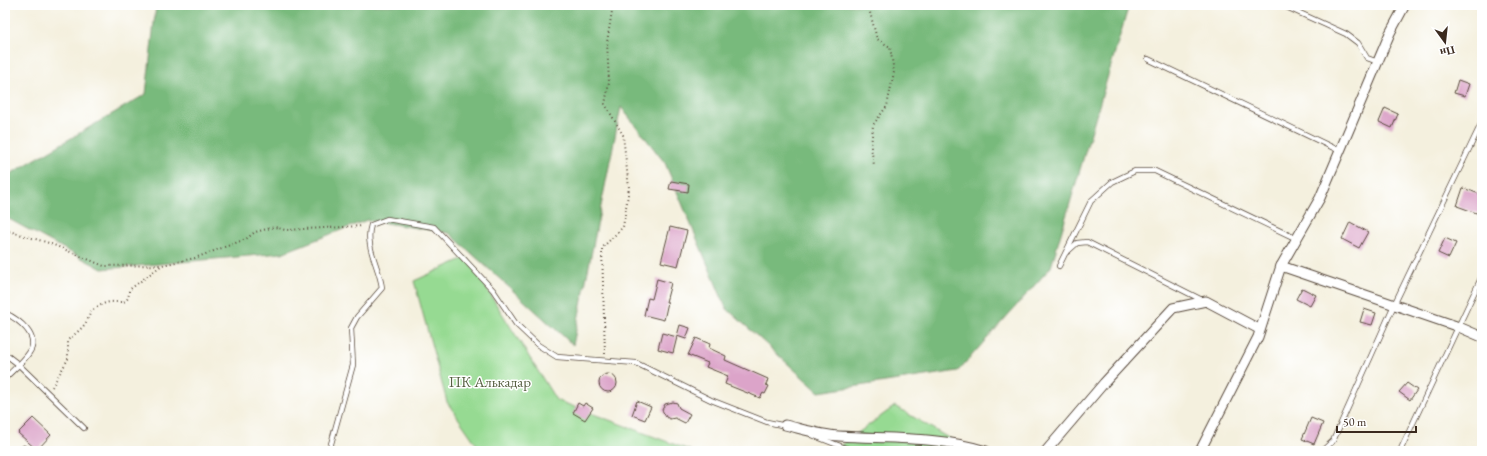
<svg xmlns="http://www.w3.org/2000/svg" width="1487" height="456" viewBox="0 0 1487 456" font-family="'EB Garamond',serif">
<style>
.green{fill:#96da92;stroke:#688258}
.forest{fill:#78ba7c;stroke:#5a724d}
.building{fill:#dca4c9}
.lines{fill:none;stroke-linecap:round;stroke-linejoin:round}
.lane-casing{stroke:#57483b;stroke-width:6}
.street-casing{stroke:#57483b;stroke-width:11}
.path{stroke:#57483b;stroke-width:2;stroke-dasharray:1 3;stroke-linecap:butt}
.lane{stroke:#fff;stroke-width:4.5}
.street{stroke:#fff;stroke-width:9}
.labels{text-anchor:middle;stroke-width:3;stroke-linejoin:round;paint-order:stroke}
.park-label{font-size:15px;fill:#565f41;stroke:#fff}
</style>
<rect width="100%" height="100%" fill="#fff"/>
<filter id="ink" filterUnits="userSpaceOnUse"><feTurbulence type="fractalNoise" baseFrequency=".025" numOctaves="2"/><feDisplacementMap in="SourceGraphic" scale="8" xChannelSelector="R" yChannelSelector="G"/><feConvolveMatrix kernelMatrix="1 2 1 2 8 2 1 2 1" color-interpolation-filters="sRGB"/></filter>
<filter id="wash" filterUnits="userSpaceOnUse"><feTurbulence type="fractalNoise" baseFrequency=".012" numOctaves="4" result="noise"/><feDisplacementMap in="SourceGraphic" scale="16" xChannelSelector="R" yChannelSelector="G"/><feGaussianBlur stdDeviation="0.9" result="paint"/><feColorMatrix in="noise" values="0 0 0 0 0 0 0 0 0 0 0 0 0 0 0 0 0 1.4 0 .05"/><feComposite in="paint" operator="in"/></filter>
<g filter="url(#wash)">
<rect width="100%" height="100%" fill="#f4f0de"/>
<g class="green">
<path d="M467,257L556,400L692,451H481L447,402L414,281Z"/>
<path d="M895,406L970,451H833Z"/>
</g>
<path class="forest" d="M156,5H1129L1051,267L958,371L819,392L726,308L665,163L621,107L573,345L449,233L367,220L282,253L102,269L5,217V177L146,94Z"/>
<g id="blocks">
<g class="building">
<path d="M1458,80L1469,84L1465,96L1454,93Z"/>
<path d="M1385,108L1398,114L1392,128L1379,122Z"/>
<path d="M671,181L689,184L688,192L669,189Z"/>
<path d="M1463,188L1482,195V215L1457,206Z"/>
<path d="M1350,222L1368,232L1359,248L1342,239Z"/>
<path d="M670,227L687,231L678,266L661,262Z"/>
<path d="M1445,238L1456,243L1449,258L1438,253Z"/>
<path d="M657,279L671,283L666,302H668L664,320L644,315L648,298L652,299Z"/>
<path d="M1302,288L1316,295L1310,306L1296,299Z"/>
<path d="M1364,309L1376,313L1372,325L1360,322Z"/>
<path d="M680,325L690,328L686,339L677,336Z"/>
<path d="M662,333L677,337L673,353L658,349Z"/>
<path d="M696,338L710,344L709,348L726,356L725,360L768,379L766,385L769,386L765,394L763,393L760,398L725,384L728,376L706,367L708,363L688,355Z"/>
<circle cx="608" cy="383" r="9"/>
<path d="M1407,383L1417,390L1410,400L1399,392Z"/>
<path d="M637,401L651,407L645,420L632,415Z"/>
<path d="M673,402L677,403L679,408L690,414L685,423L675,418L670,419L666,417L662,410L665,404Z"/>
<path d="M578,403L583,406L585,403L593,408L585,420L573,413Z"/>
<path d="M33,418L51,435L37,450L18,433Z"/>
<path d="M1311,418L1323,423L1314,444L1302,439Z"/>
</g>
</g>
</g>
<g filter="url(#ink)">
<use href="#blocks" fill-opacity="0" stroke="#57483b" stroke-width="1"/>
<g class="lines">
<g class="lane-casing">
<g id="lane">
<path d="M1282,5L1346,34L1358,43L1367,58L1378,62"/>
<path d="M1148,59L1340,151"/>
<path d="M1067,252L1077,243L1087,242L1204,301"/>
<path d="M1059,266L1091,201L1112,182L1135,171H1155L1297,239"/>
<path d="M5,313C18,319 41,336 29,353C23,362 13,370 5,378"/>
<path d="M5,354L18,364L84,428"/>
<path d="M812,435L848,449"/>
<path d="M847,450L859,451"/>
<path d="M22,451L24,448"/>
<path d="M329,451L353,365L351,328L357,317L382,288C380,268 364,246 371,225L387,219L434,227L493,290L516,324L538,345L557,357L636,363L711,400L767,422L786,426"/>
<path d="M1322,451L1333,441L1394,305L1482,122"/>
<path d="M1400,451L1482,276"/>
</g>
</g>
<g class="street-casing">
<g id="street">
<path d="M1281,266L1459,327L1482,337"/>
<path d="M785,425C802,429 821,435 839,436C888,439 939,436 986,451"/>
<path d="M1046,451L1104,383L1173,308L1206,301L1257,328"/>
<path d="M1200,451L1258,337L1281,266L1320,198L1390,33L1405,5"/>
</g>
</g>
<g class="path">
<path d="M868,5L877,39L890,47L894,72L887,106L873,125L871,147L874,165"/>
<path d="M5,230L49,243L104,266L161,265"/>
<path d="M605,354L602,248L623,227L629,188L623,135L605,104L609,83L607,42L613,5"/>
<path d="M52,387L68,359V340C77,332 88,325 90,312C96,308 102,303 110,302C121,301 129,306 129,290L162,265L195,258L246,239L255,232L275,227L285,230L363,226"/>
</g>
<use href="#lane" class="lane"/>
<use href="#street" class="street"/>
</g>
</g>
<g class="labels">
<g class="park-label">
<text x="490" y="387">ПК Алькадар</text>
</g>
</g>
<rect width="1487" height="456" fill="none" stroke="#fff" stroke-width="20"/>
<g transform="translate(1445 42) rotate(165)" stroke="#ffffff" stroke-width="3" paint-order="stroke">
<path d="M0-3L7 15L0 10L-7 15Z" fill="#3b2a1e"/>
<text y="-6" font-size="11" font-weight="bold" text-anchor="middle" fill="#3b2a1e">Пн</text>
</g>
<path d="M1337 426v6h79v-6" fill="none" stroke="#3b2a1e" stroke-width="2"/>
<text x="1343" y="426" font-size="12" fill="#3b2a1e" stroke="#ffffff" stroke-width="3" paint-order="stroke">50 m</text>
</svg>
